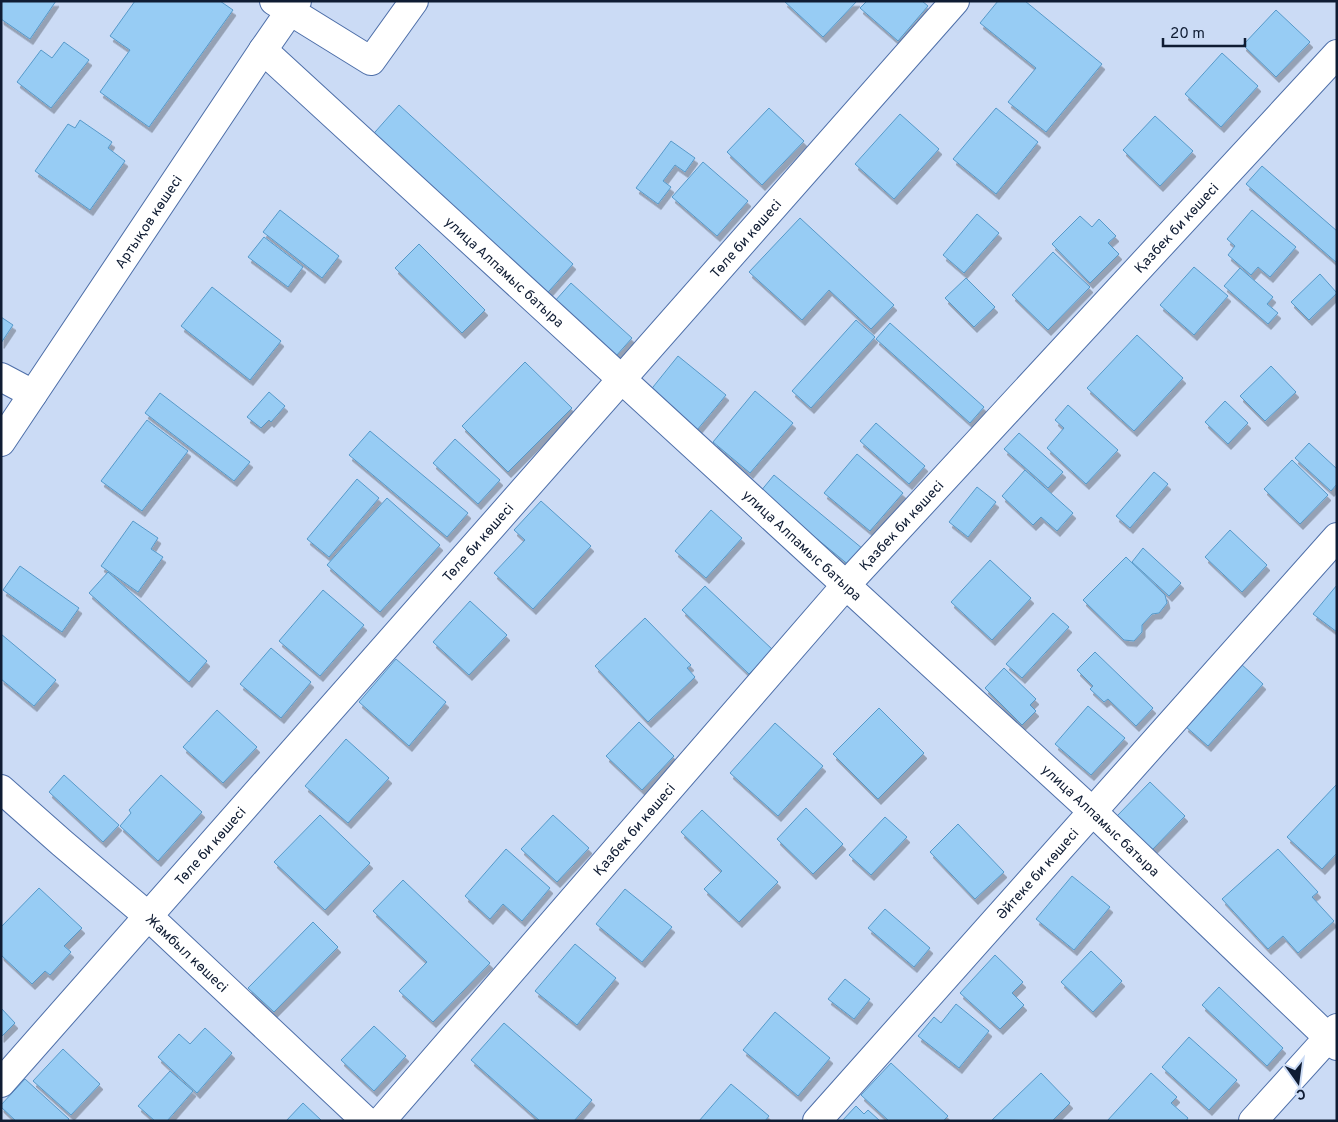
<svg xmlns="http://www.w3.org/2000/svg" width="1338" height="1122" viewBox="0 0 1338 1122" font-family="Overpass,sans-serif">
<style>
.building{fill:#97ccf4;stroke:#5699c9;filter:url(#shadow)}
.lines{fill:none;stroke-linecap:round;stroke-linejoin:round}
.minor-casing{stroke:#4e6fa9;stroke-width:30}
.highway-casing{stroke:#4e6fa9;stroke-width:30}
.minor{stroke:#fff;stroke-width:28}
.highway{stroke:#fff;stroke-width:28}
.labels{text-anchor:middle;stroke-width:4;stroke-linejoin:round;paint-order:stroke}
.street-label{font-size:14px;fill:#0f1c33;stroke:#cbdbf5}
</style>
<defs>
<filter id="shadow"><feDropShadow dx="3" dy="5.5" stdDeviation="0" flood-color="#0004"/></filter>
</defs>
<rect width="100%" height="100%" fill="#cbdbf5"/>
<g class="building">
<path d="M1,1H56L30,39L1,19Z"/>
<path d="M135,1H220L233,10L149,127L100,92L130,50L110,36Z"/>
<path d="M784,1H857L823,37Z"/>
<path d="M867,1H922L928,6L898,41L860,8Z"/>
<path d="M998,1H1025L1102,64L1046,132L1008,102L1036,68L980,23Z"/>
<path d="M1276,10L1310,42L1276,77L1243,45Z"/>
<path d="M64,42L89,60L51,108L17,82L41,50L52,58Z"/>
<path d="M1222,53L1258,86L1221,127L1185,94Z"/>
<path d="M399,105L573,264L542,299L368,140Z"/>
<path d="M769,108L804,141L762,185L727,152Z"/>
<path d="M996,108L1038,142L996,194L953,159Z"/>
<path d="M900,114L939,149L894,199L855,164Z"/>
<path d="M1155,116L1193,151L1160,186L1123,150Z"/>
<path d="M80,120L112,142L108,148L125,161L90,210L35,171L68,124L75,128Z"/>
<path d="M671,141L695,158L685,172L675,165L663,181L671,187L658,204L636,188Z"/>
<path d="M703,162L748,201L717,236L672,197Z"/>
<path d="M1262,166L1337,231V263L1246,184Z"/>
<path d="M280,210L339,256L322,278L263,232Z"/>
<path d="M1252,210L1296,247L1270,277L1258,267L1251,275L1228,255L1235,246L1227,239Z"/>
<path d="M977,214L999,233L964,273L943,255Z"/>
<path d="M1080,216L1092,227L1099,219L1116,236L1108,243L1119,254L1090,283L1052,244Z"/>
<path d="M800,218L894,305L871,329L829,290L802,320L749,272Z"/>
<path d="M264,237L303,267L288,287L248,257Z"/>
<path d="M419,244L485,310L462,333L395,268Z"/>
<path d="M1053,252L1090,287L1048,330L1012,295Z"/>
<path d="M1194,267L1228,296L1194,335L1160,305Z"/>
<path d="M1240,268L1273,297L1267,304L1278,313L1268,324L1224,286Z"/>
<path d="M1320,274L1337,293L1309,320L1291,302Z"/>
<path d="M966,278L995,307L974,327L945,298Z"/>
<path d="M571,283L632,338L616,356L555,301Z"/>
<path d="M212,287L281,341L250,380L181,326Z"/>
<path d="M1,317L13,325L1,343Z"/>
<path d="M856,320L875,337L811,408L792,391Z"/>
<path d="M890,323L984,407L970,423L876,339Z"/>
<path d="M1137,335L1183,378L1134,431L1087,388Z"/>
<path d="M678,356L726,395L697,430L649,392Z"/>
<path d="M525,362L572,408L508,472L462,426Z"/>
<path d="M1271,366L1296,392L1265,421L1240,396Z"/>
<path d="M755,391L793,423L750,473L713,442Z"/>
<path d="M269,392L285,406L271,422L269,420L261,428L247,417Z"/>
<path d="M160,393L250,462L234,481L145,413Z"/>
<path d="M1225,401L1248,423L1228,444L1205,422Z"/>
<path d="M1068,405L1118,450L1086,484L1047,448L1064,428L1055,420Z"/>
<path d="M147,420L188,451L142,511L101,481Z"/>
<path d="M876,423L925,466L909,484L860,441Z"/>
<path d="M370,431L468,513L447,537L349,455Z"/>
<path d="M1019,433L1063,472L1048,488L1004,449Z"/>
<path d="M455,439L500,480L478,504L433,463Z"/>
<path d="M1309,443L1337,469V484L1331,491L1295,458Z"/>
<path d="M857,454L903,493L870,531L824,493Z"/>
<path d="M1292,460L1328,495L1300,524L1264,489Z"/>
<path d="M1025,470L1073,513L1057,531L1041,517L1033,525L1002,496Z"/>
<path d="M1154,472L1168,484L1130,528L1116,516Z"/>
<path d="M774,475L863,549L850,566L760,492Z"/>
<path d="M357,479L379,498L329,557L307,539Z"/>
<path d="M977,487L996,502L968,537L949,522Z"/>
<path d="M387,498L440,545L380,612L327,565Z"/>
<path d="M541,501L591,546L533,609L494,573L525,540L514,530Z"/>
<path d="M711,510L742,538L706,578L675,551Z"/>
<path d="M133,521L158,538L151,549L163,557L138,592L101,566Z"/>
<path d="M1230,530L1267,565L1242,592L1205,557Z"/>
<path d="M1143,548L1181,583L1169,596L1132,562Z"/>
<path d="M1126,557L1165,595L1167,603L1159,613L1152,614L1142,625V632L1134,641L1124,640L1083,600Z"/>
<path d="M990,560L1031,598L992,640L951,602Z"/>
<path d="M20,566L79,608L62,632L3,590Z"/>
<path d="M108,572L207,661L189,682L89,593Z"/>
<path d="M1337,585V632L1313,614Z"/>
<path d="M705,586L773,650L749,674L682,610Z"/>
<path d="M323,590L364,625L320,676L279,641Z"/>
<path d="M470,601L507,635L469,675L433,642Z"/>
<path d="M1053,613L1069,627L1022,678L1006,664Z"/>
<path d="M645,618L691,665L687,668L695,677L648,722L595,666Z"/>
<path d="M1,634L56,680L34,706L1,679Z"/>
<path d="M271,648L311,682L281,718L240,684Z"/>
<path d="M1095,652L1153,708L1136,726L1108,699L1104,702L1090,689L1093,686L1077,670Z"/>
<path d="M396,659L446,702L409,746L359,702Z"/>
<path d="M1241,664L1263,684L1208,746L1185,726Z"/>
<path d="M1004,668L1036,699L1030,705L1036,711L1022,725L985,688Z"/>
<path d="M1088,706L1125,738L1091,775L1055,744Z"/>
<path d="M879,708L924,753L878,799L833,754Z"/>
<path d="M217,710L257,747L223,783L183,747Z"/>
<path d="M639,722L674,756L642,790L606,756Z"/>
<path d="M775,723L823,766L778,816L730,773Z"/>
<path d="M346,739L389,778L348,823L305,786Z"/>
<path d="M64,775L119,825L103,842L49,792Z"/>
<path d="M161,775L202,812L158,861L120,826L131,813L129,810Z"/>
<path d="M1150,782L1185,816L1152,850L1117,816Z"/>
<path d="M1336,785L1337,786V853L1322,869L1287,837Z"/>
<path d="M806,808L843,844L813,874L777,839Z"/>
<path d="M702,810L778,882L739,922L704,889L722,871L681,832Z"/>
<path d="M320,815L370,863L325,910L274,862Z"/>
<path d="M553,815L589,848L557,882L521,849Z"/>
<path d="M885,817L907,837L871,875L849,855Z"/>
<path d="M958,824L1004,872L975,899L930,852Z"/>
<path d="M506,849L550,888L522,921L503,904L490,919L465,896Z"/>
<path d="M1278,849L1318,892L1312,897L1334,921L1298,953L1283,936L1268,949L1222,899Z"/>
<path d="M1072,876L1110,907L1074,950L1036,919Z"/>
<path d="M403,880L490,963L433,1022L399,991L427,962L373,911Z"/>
<path d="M39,888L82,928L64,946L71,952L50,975L45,971L32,984L1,955V927Z"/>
<path d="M625,889L672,927L642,962L596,924Z"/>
<path d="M885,909L930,948L914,967L868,928Z"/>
<path d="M313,922L338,947L274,1012L248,988Z"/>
<path d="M575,944L616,978L577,1025L535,991Z"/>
<path d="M1091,951L1122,981L1093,1012L1061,982Z"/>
<path d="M995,955L1023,982L1012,993L1024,1005L1000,1029L960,993Z"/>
<path d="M845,979L870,999L854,1019L828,999Z"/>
<path d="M1219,987L1283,1048L1267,1066L1202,1005Z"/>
<path d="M956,1004L989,1031L959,1068L918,1036L934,1017L941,1023Z"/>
<path d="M1,1008L15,1023L1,1037Z"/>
<path d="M775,1012L830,1058L798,1096L743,1050Z"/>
<path d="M504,1023L592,1100L574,1121H540L471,1060Z"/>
<path d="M374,1026L406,1056L374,1091L341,1060Z"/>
<path d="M205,1028L232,1053L197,1093L158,1057L179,1034L190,1044Z"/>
<path d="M1189,1037L1237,1080L1209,1110L1162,1067Z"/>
<path d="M63,1049L100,1084L71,1115L33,1081Z"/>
<path d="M891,1063L948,1116L943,1121H889L861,1095Z"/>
<path d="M170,1071L193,1091L167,1121H155L138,1106Z"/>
<path d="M1041,1073L1070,1103L1052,1121L992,1120Z"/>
<path d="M1151,1073L1177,1097L1171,1103L1188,1118L1186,1121H1107Z"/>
<path d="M25,1079L69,1119L68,1121H16L1,1107V1105Z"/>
<path d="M731,1084L769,1116L765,1121H699Z"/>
<path d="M303,1103L322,1121H286Z"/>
<path d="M856,1106L864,1114L868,1110L880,1121H842Z"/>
</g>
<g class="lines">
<g class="minor-casing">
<g id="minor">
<path d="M274,1L371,61L414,1"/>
<path id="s1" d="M263,50L1093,812L1337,1046"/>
<path d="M1,377L33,394"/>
<path id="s2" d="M1,789L62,843L148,916L366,1121"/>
<path id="s3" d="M1,1083L955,1"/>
<path id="s4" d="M381,1121L846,585L1337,54"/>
<path id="s5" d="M817,1121L1337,537"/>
<path d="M1253,1121L1337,1028"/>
</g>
</g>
<g class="highway-casing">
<g id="highway">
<path id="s6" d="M1,442L263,50L297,1"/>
</g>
</g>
<use href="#minor" class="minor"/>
<use href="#highway" class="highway"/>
</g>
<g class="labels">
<g class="street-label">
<text dy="5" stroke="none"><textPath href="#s6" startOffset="265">Артықов көшесі</textPath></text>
<text dy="5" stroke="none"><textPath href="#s4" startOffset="1196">Қазбек би көшесі</textPath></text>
<text dy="5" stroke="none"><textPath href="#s3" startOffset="1126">Төле би көшесі</textPath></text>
<text dy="5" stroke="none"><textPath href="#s1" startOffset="328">улица Алпамыс батыра</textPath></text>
<text dy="5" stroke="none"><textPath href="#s4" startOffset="791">Қазбек би көшесі</textPath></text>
<text dy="5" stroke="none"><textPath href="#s3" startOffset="721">Төле би көшесі</textPath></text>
<text dy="5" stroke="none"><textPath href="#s1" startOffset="732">улица Алпамыс батыра</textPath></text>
<text dy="5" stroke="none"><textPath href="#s1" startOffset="1138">улица Алпамыс батыра</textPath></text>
<text dy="5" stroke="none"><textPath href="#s4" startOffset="386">Қазбек би көшесі</textPath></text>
<text dy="5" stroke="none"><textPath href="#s3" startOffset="316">Төле би көшесі</textPath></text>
<text dy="5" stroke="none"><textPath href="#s5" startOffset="331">Әйтеке би көшесі</textPath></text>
<text dy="5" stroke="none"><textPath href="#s2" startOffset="248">Жамбыл көшесі</textPath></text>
</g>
</g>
<rect width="1338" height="1122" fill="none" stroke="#0f1c33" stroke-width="5"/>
<g transform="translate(1298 1082) rotate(166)" stroke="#cbdbf5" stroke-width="4" paint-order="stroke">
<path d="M0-4L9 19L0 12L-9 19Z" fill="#0f1c33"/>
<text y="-8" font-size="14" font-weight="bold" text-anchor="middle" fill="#0f1c33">С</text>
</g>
<path d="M1163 38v8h82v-8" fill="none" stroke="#0f1c33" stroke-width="2.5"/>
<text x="1170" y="38" font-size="15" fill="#0f1c33" stroke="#cbdbf5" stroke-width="4" paint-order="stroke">20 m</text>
</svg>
